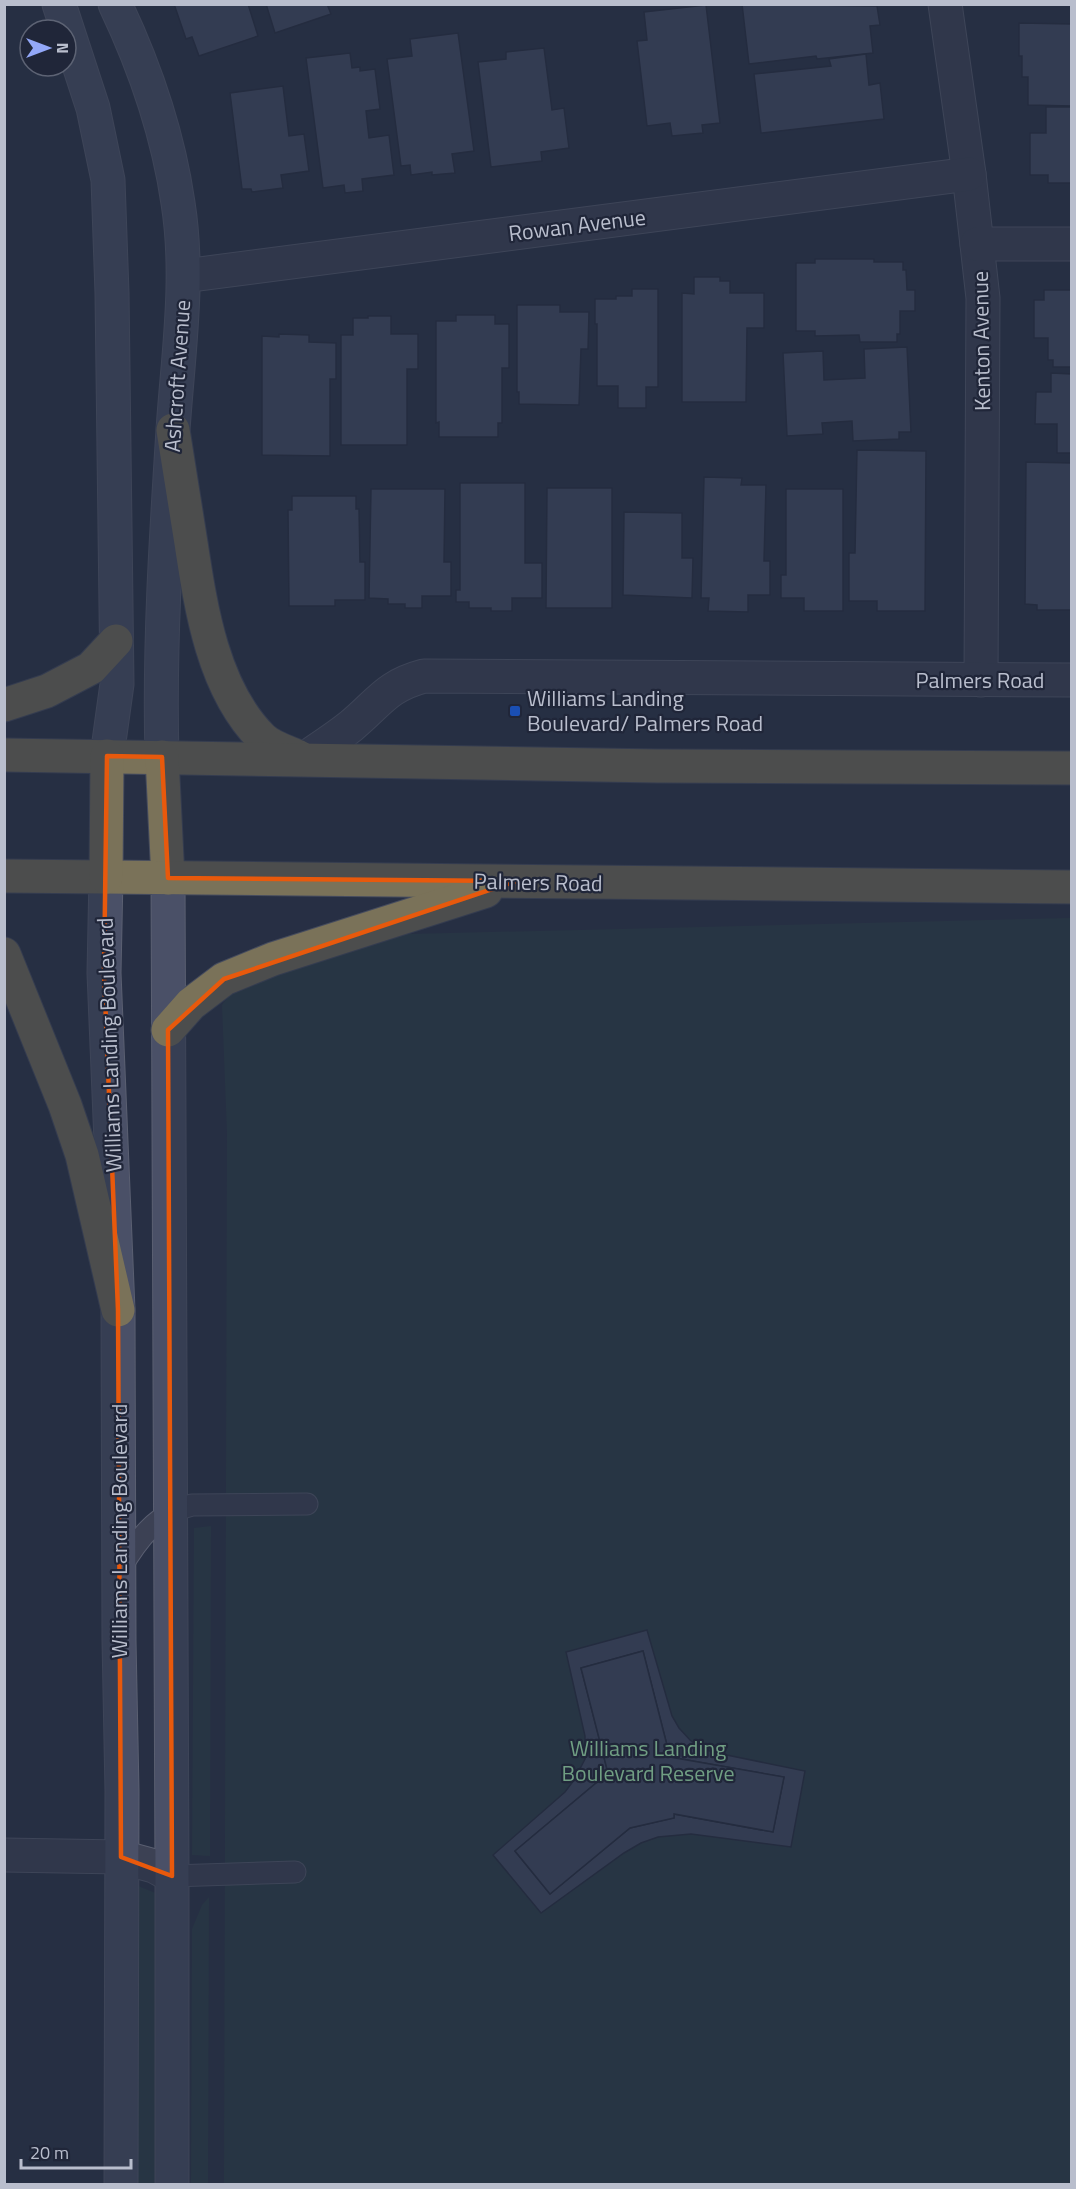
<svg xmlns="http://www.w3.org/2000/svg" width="1076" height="2189" viewBox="0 0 1076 2189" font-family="'Titillium Web',sans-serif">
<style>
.green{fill:#293d45}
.building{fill:#444c64;stroke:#22283b;stroke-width:1.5;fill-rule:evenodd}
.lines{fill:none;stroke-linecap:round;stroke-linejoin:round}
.lane-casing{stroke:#5a5f71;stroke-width:23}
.street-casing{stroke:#5a5f71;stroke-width:35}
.secondary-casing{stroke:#5a5f71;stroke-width:35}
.highway-casing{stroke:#464c5e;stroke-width:35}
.lane{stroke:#3c4154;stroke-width:21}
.street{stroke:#3c4154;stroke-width:33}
.secondary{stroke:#4a5067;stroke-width:33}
.highway{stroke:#7a7259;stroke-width:33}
.marked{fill:none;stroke:#e8590c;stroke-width:4.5;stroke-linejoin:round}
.transit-dot{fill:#1a4fb4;stroke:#202639;stroke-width:2}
.labels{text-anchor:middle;stroke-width:4.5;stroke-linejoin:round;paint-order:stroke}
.street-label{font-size:22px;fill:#b9becd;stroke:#202639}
.poi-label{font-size:22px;fill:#b9becd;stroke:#202639;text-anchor:start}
.park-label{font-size:22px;fill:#709e83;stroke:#202639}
</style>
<rect width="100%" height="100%" fill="#272f44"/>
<g class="green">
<path d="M1071,918V2184H224L227,1132L222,1005L238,983L369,935Z"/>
<path d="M211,1526L210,1856L192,1855L194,1528Z"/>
<path d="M134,1882L138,1886L158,1894L159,2184H132Z"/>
<path d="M209,1897L208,2184H191L192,1929L202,1905Z"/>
</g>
<g class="building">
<path d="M174,4H248L258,36L199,56L192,37L186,39Z"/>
<path d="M266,4H327L331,14L275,33Z"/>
<path d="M742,4L877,6L880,25L870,26L873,53L817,59L816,56L749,64Z"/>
<path d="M706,5L720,123L702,125L703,133L672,136L670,123L647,126L637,41L647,40L644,12Z"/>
<path d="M1019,23L1072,24V106L1028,105V77H1022V56H1019Z"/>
<path d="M458,33L474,151L452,154L455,173L432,175V172L411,175L410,165L401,166L387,59L412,56L410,39Z"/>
<path d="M544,48L552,110L564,108L569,148L541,152L542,161L491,167L478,62L506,59V52Z"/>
<path d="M350,53L352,68L360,67V71L375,69L380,109L366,111L369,138L389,135L394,175L362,179L363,191L345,193L344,185L323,188L306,58Z"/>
<path d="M866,54L869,85L880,83L884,119L761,133L754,74L831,66L829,59Z"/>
<path d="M283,86L289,136L304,134L309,171L281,175L283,188L252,192L251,189H242L230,93Z"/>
<path d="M1046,107H1072V183H1048V175H1030V133H1046Z"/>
<path d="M815,259H874V262H903V270H906L907,290H915V311H900V334H897V342H860L859,335L815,336V331H796V263H815Z"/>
<path d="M694,277H720V281H730V293H764V328H747L746,402H682V293L694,294Z"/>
<path d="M632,289H658V387H646V408H618V386H597V324H595V299H616V296H632Z"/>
<path d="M1044,290H1072V367H1053V360H1048V338H1034V300H1044Z"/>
<path d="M517,305H560V312H589L588,349H581L579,405L519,404V392H517Z"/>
<path d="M456,315H495V324H509V368H502V423H498V437H439V422L436,423V321H456Z"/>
<path d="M368,316H391V334H418V369H407V445H341V335H353V318H368Z"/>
<path d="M279,334L309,335V342L336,343V379H330V456L262,455V336L279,337Z"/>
<path d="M907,347L911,432H899V439L853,441L852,421L822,423L823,434L787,436L783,353L823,351L824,380L865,378L864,349Z"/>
<path d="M1051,373L1072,374V453H1057V424H1035L1036,392H1051Z"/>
<path d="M857,450L926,451L925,611H877V601H849V553H855Z"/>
<path d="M1026,462L1072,463V610H1037V605L1025,604Z"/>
<path d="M704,477L742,478L741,485H766L764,561H770V595H748V612L708,611L709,598H701Z"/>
<path d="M460,483H525V563H542V598H512V611H491V608H469V602H456V590H460Z"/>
<path d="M547,488H612V608H546Z"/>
<path d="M371,489H445L444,562H451V596H422V608H405V604H388V599L369,598Z"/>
<path d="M786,489H843V611H804V598H781V575H786Z"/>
<path d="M292,496H356V509H359L360,562H365V600H335V606H289L288,510H292Z"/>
<path d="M624,512L682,513V558H693L692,598L623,595Z"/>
<path d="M647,1630L672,1716L679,1728L690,1740L703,1749L717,1753L805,1771L791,1847L691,1834L658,1837L641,1843L624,1853L541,1913L493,1855L565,1792L574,1780L585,1759V1736L566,1652ZM643,1651L670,1757L784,1777L773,1832L674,1814V1818L630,1828L550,1894L515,1851L608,1773L581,1668Z"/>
<path d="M643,1651L670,1757L784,1777L773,1832L674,1814V1818L630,1828L550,1894L515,1851L608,1773L581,1668Z"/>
</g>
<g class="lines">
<g class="lane-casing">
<g id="lane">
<path d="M120,1569C138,1539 156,1514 192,1505L307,1504"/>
<path d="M172,1876L295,1872"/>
</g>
</g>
<g class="street-casing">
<g id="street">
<path d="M945,4L969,174L983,298L981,680"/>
<path d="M977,244H1072"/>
<path d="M184,276L969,174"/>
<path d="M304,759C319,749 336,738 351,726C379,703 386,686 424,676L1072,680"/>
<path d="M4,1855L121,1857L154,1866L172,1876"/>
</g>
</g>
<g class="secondary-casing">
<g id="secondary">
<path d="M59,4L93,108L108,180L112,293L117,684L107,756"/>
<path d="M115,4C145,67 168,134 178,203C190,278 178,355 173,430C166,539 159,648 162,757"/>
<path d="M106,877L104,973L118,1310L119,1640L122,1791L121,2184"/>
<path d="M168,878L172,1876V2184"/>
</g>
</g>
<g class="highway-casing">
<g id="highway">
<path d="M173,430C179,468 185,506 191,543C201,609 213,689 262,738C271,747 288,752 299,757"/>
<path d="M4,705L47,691L91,668L116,641"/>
<path d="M4,755L658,766L1072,768"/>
<path d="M162,757L168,878"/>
<path d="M4,876L1072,887"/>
<path d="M106,877L107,756"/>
<path d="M4,954L65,1105L82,1155L118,1310"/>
<path d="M168,1030L191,1004L224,979L273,959L486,891"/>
</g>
</g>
<use href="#lane" class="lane"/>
<use href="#street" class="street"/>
<use href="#secondary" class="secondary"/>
<use href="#highway" class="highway"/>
</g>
<path d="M0 0H1076V2189H0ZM107,756L162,757L168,878L516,881L224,979L168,1030L172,1876L121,1857L118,1310L104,973Z" fill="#272f44" fill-opacity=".55" fill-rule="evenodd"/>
<path class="marked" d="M107,756L162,757L168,878L516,881L224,979L168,1030L172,1876L121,1857L118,1310L104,973Z"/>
<rect class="transit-dot" x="509" y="705" width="12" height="12" rx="3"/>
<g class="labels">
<g class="street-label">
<text transform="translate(577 225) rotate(-7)" y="8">Rowan Avenue</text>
<text transform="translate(981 341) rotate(-91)" y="8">Kenton Avenue</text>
<text transform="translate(177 376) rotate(-86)" y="8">Ashcroft Avenue</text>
<text x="980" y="688">Palmers Road</text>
<text transform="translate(538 882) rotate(1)" y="8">Palmers Road</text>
<text transform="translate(109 1045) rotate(-92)" y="8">Williams Landing Boulevard</text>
<text transform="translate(119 1531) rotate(-90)" y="8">Williams Landing Boulevard</text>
</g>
<g class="poi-label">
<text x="527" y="706">Williams Landing<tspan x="527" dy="25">Boulevard/ Palmers Road</tspan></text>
</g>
<g class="park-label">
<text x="648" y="1756">Williams Landing<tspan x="648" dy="25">Boulevard Reserve</tspan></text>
</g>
</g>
<rect width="1076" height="2189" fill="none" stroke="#b9becd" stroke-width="12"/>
<g transform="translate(48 48) rotate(90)"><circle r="28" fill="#202639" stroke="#5d6374" stroke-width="1.5"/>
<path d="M0-4.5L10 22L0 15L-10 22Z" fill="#93a8f9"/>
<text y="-9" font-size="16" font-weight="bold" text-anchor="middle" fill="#b9becd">N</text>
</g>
<path d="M21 2159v9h110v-9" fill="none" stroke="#b9becd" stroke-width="3"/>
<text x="30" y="2159" font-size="18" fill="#b9becd" stroke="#202639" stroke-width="4.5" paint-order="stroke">20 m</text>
</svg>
